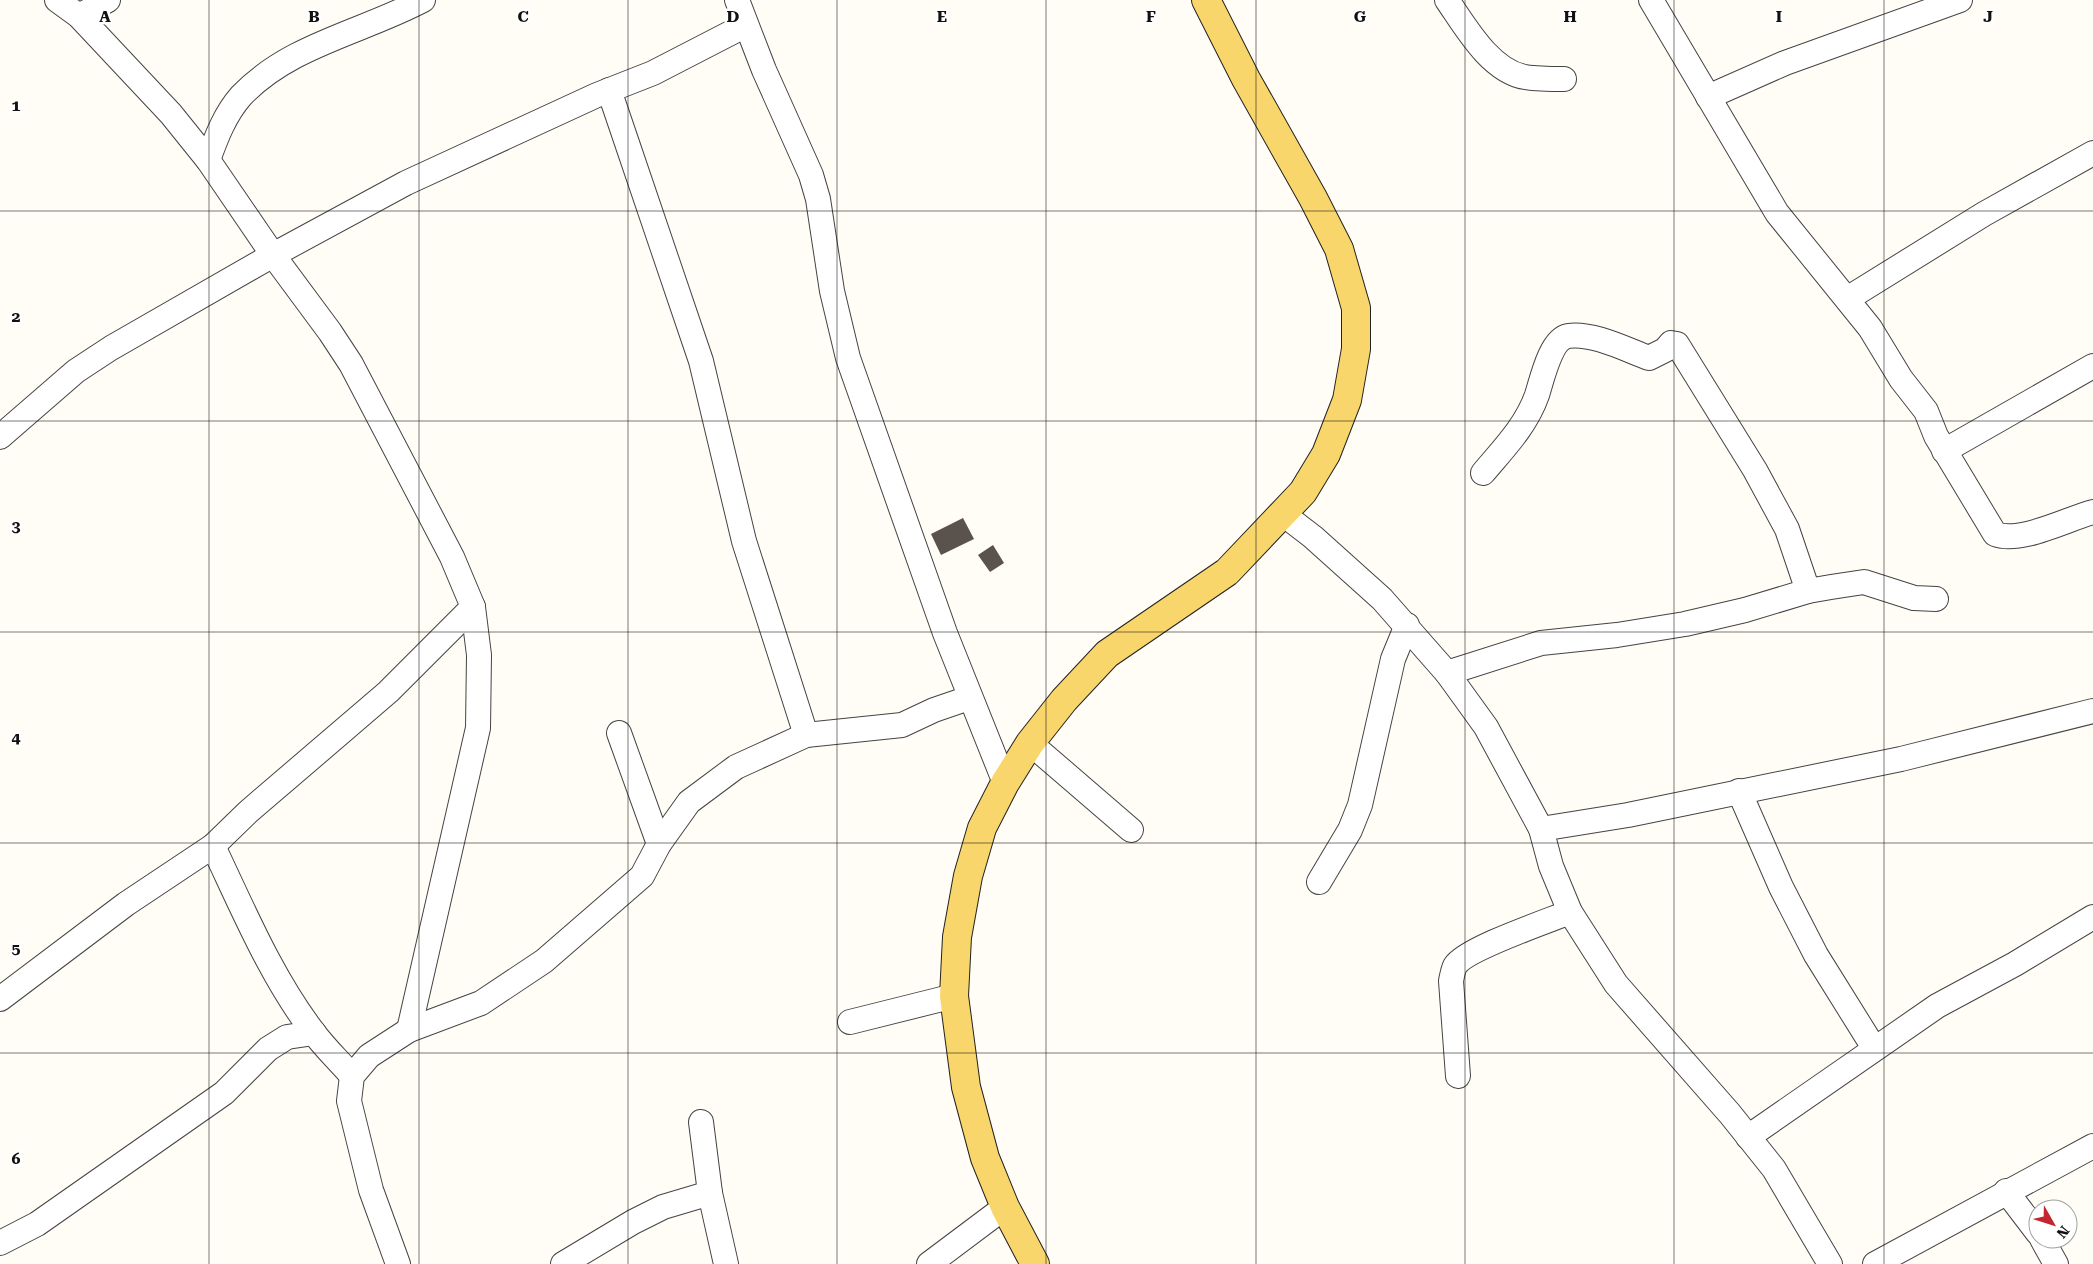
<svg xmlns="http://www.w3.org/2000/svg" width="2093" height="1264" viewBox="0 0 2093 1264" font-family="'Roboto Serif',serif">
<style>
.building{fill:#5a524d}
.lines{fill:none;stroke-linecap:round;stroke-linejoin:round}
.minor-casing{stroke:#444;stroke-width:26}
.major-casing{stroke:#222;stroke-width:30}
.minor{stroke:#fff;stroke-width:24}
.major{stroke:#f9d66b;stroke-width:28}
.grid{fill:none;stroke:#111;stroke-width:1;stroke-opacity:0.55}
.grid-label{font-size:16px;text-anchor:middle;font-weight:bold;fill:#111;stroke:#fff;stroke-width:5;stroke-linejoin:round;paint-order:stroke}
</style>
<rect width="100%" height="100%" fill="#fffdf5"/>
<g class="building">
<path d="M963,518L974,539L941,555L931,534Z"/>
<path d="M993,545L1004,563L990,572L978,555Z"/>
</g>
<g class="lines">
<g class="minor-casing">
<g id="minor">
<path d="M57,0L79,16L171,114L208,160L273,255L330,332L351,364L452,557L473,607L479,655L478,728L409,1030"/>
<path d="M737,0L764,70L811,175L818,199L832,291L848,358L945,633L1005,783"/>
<path d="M1447,0C1465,26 1490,71 1525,77C1537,79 1551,79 1564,79"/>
<path d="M1651,0L1777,213L1870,328L1901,379L1926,411L1936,436L1995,534C2020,544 2067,519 2093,512"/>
<path d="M79,16L108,0"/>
<path d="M609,90L701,361L744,541L806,735"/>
<path d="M1708,97L1785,63L1960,0"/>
<path d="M208,160C216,138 225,114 241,96C289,45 363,32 423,0"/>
<path d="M1847,299L1984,214L2093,153"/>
<path d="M0,437L76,371L111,348L273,255L406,183L597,95L653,73L746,25"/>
<path d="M1944,451L2093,366"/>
<path d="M1483,473C1504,448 1526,426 1537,395C1542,379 1551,339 1568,336C1592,332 1627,350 1649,358L1665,350L1671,343L1677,344L1755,470L1787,529L1808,591"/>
<path d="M1283,514L1313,537L1382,599L1447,673L1486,727L1541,829L1551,866L1570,912L1616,984L1730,1114L1774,1169L1830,1264"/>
<path d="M1447,673L1541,643L1617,635L1685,624L1745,610L1808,591L1831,587L1864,582L1914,598L1936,599"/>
<path d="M619,733L659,844"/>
<path d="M1030,743L1131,830"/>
<path d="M1739,791L1781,887L1816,955L1874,1048"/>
<path d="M1541,829L1628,815L1901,759L2093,711"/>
<path d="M213,846C243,909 271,977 314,1033C325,1048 340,1062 352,1076"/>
<path d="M1319,882L1350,830L1360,805L1393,659L1407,625"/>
<path d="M0,999L126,904L213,846L248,812L388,692L473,607"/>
<path d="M850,1022L954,996"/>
<path d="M1458,1076L1451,981C1452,976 1453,970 1455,966C1465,949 1548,921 1570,912"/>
<path d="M701,1122L710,1193L726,1264"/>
<path d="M1748,1137L1937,1006L2015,964L2093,917"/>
<path d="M2006,1191L2038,1233"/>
<path d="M2042,1239L2056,1264"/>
<path d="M0,1243L37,1224L224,1093L268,1049L287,1037L314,1033"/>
<path d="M398,1264L371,1190L349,1101L352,1076L369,1056L409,1030L481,1003L544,961L642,876L659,844L689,802L736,767L806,735L902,725L934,710L969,698"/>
<path d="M563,1264L633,1222L663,1207L710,1193"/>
<path d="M929,1264L1005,1207"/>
<path d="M1875,1264L2093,1146"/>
</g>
</g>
<g class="major-casing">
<path id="major" d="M1035,1264L1005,1207L985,1158L966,1087L954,996L957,937L968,876L982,828L1005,783L1030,743L1064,700L1107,654L1227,572L1303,492L1326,454L1347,400L1356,349V308L1339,249L1313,198L1246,79L1206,0"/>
</g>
<use href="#minor" class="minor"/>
<use href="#major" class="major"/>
</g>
<path class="grid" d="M209,0V1264M419,0V1264M628,0V1264M837,0V1264M1046,0V1264M1256,0V1264M1465,0V1264M1674,0V1264M1884,0V1264M0,211H2093M0,421H2093M0,632H2093M0,843H2093M0,1053H2093"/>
<g class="grid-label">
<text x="105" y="22">A</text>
<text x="314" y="22">B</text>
<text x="523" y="22">C</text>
<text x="733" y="22">D</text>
<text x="942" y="22">E</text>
<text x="1151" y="22">F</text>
<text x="1360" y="22">G</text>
<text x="1570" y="22">H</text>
<text x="1779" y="22">I</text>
<text x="1988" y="22">J</text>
<text x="16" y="111">1</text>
<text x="16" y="322">2</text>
<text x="16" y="532">3</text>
<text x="16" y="743">4</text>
<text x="16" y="954">5</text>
<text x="16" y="1164">6</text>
</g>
<g transform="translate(2053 1224) rotate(129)"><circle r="24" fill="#ffffff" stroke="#a0a0a0"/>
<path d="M0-4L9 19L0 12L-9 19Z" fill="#c4262e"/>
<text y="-8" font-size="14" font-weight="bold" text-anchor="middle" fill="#111111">N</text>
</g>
</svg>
